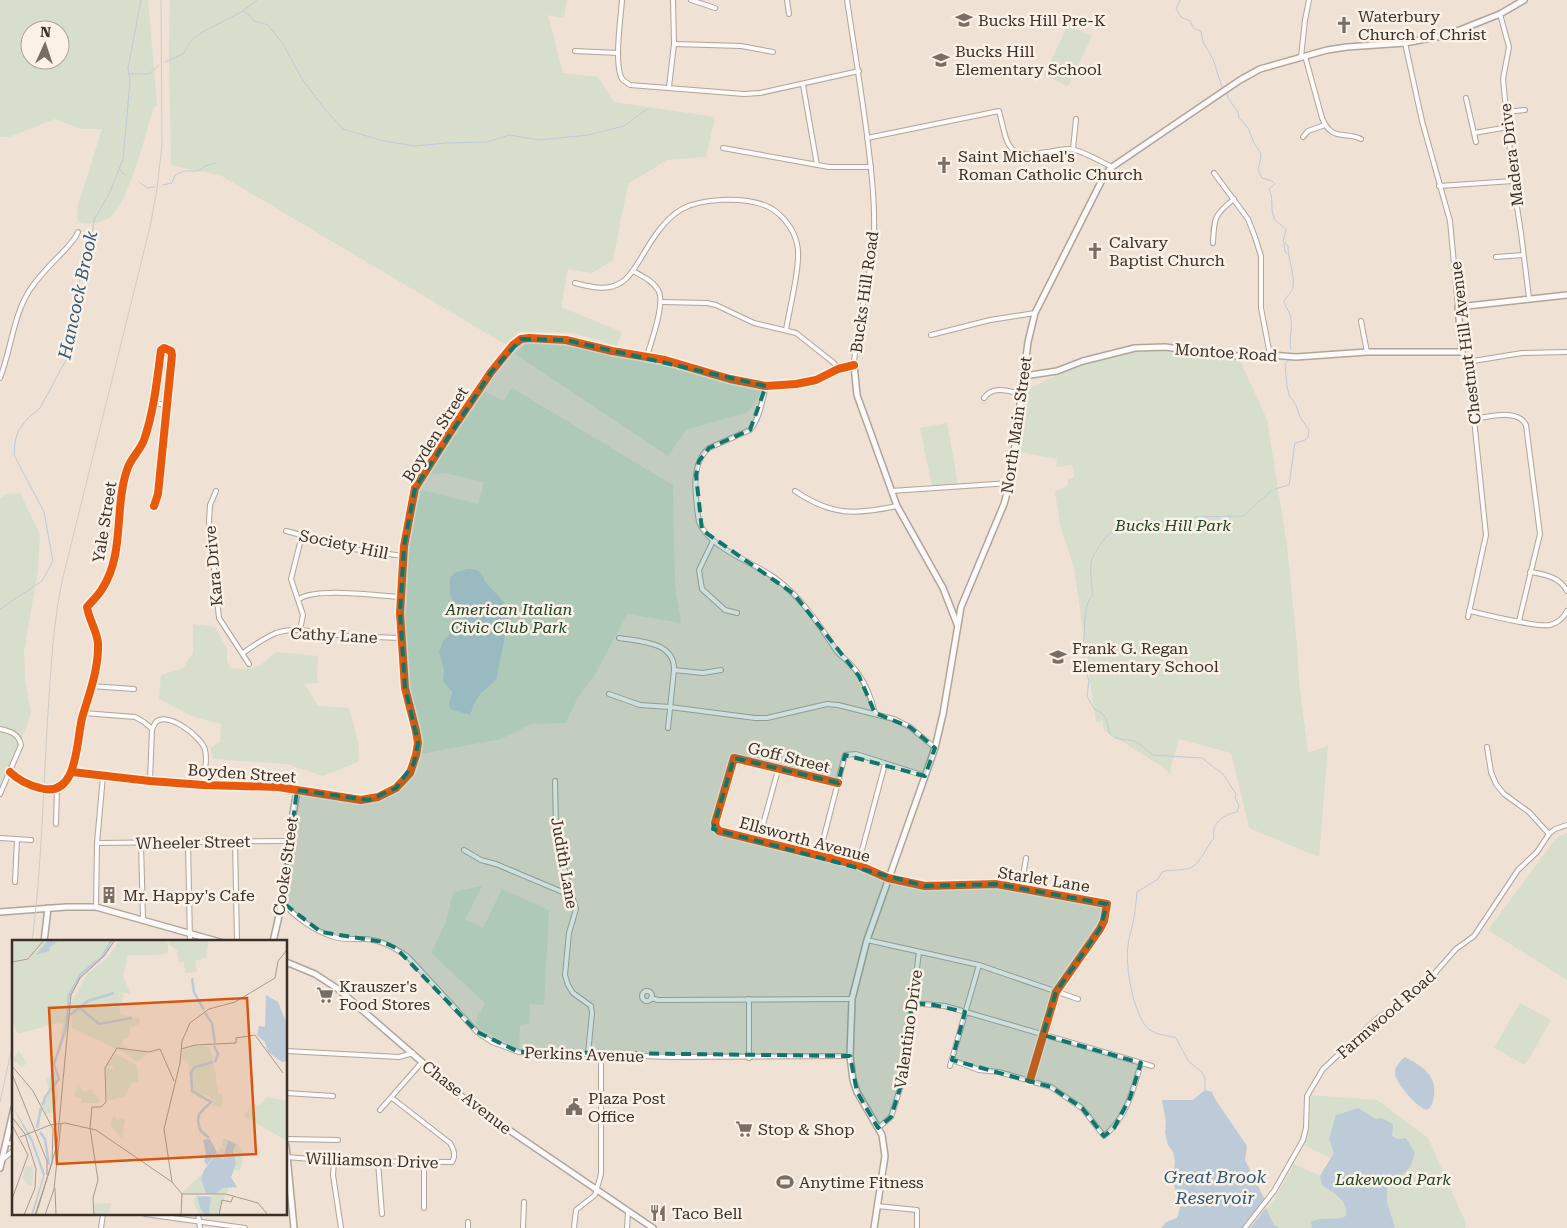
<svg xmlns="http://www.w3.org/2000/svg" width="1567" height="1228" viewBox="0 0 1567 1228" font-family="'Roboto Serif',serif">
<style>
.green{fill:#d7decc;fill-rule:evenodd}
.water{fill:#bdcbd8}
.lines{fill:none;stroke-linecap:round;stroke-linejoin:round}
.stream{stroke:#bdcbd8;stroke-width:1}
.street-casing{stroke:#b0a59b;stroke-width:6}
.secondary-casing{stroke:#b0a59b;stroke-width:8}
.street{stroke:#fdfaf9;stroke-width:4}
.secondary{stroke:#fdfaf9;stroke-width:5}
.rail{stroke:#cfcbc7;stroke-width:1}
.cycleway-casing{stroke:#fbf1e7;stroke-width:11}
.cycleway{stroke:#e8590c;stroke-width:8}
.marked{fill:#0f766e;fill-opacity:0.2;stroke:#0f766e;stroke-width:4;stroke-dasharray:10 6;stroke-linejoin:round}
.labels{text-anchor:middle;stroke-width:5;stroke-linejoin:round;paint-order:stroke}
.poi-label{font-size:16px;fill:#3a3027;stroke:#fbf1e7;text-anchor:start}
.street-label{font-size:16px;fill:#3a3027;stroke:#fbf1e7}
.park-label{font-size:16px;font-style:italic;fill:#1c4524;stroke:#fbf1e7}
.water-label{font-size:18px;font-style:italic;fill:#2d5a7b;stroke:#fbf1e7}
.inset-river{fill:none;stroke:#bdcbd8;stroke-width:2.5}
.inset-road{fill:none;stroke:#a79a8f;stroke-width:1}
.view{fill:#d7550f;fill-opacity:0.15;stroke:#d7550f;stroke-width:2.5}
.inset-edge{fill:none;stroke:#3a3027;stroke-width:2.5}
</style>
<rect width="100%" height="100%" fill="#efe1d4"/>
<g class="green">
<path d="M0,0H148L157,105L153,108C146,133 129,202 110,217C103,223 88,225 80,223L77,218L78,205L102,129H81L55,119L9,137H0ZM30,30H60V60H30Z"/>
<path d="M170,0H567L564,18L548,15L563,73L598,77L614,102L715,117L706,157L667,160L628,184L613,260L592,273L568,269L561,307L622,332L617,346L573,333L517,332L508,346L222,176L171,165L169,47Z"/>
<path d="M1068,25L1092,36L1068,86L1044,75Z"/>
<path d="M528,342C607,348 684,372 761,392L748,412L686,430L668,456L515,354Z"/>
<path d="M1160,349L1216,358L1240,360L1267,420L1287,545L1297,645L1299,682L1308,753L1328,746L1319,857L1249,828L1231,753L1179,739L1170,770L1171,774L1158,764L1104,730L1103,721L1096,722L1074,568L1060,524L1055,492L1068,485V479L1074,478L1072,465L1056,467L1057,459L1020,452L1027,390L1052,377L1110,356Z"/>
<path d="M512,388L673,485L675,586L681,623L627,614L596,673L577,699L566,723L531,724L501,739L420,754L418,729L410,696V671L406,633L409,527L422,490L478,504L484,482L445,473L429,475L484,391L503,401Z"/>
<path d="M947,423L958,484L932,486L920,428Z"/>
<path d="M20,493L40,535L38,570L24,651L25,681L31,712L28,723L0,788V498L7,494Z"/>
<path d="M193,624L215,627L227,649V661L230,668C256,670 257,670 275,652L318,656L317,683L305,684L318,706L349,708L359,745L358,762L323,776L287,764L213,759L210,748L220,742L221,724L194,717L159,699L161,675L183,668L193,653Z"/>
<path d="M1567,833V980L1488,930L1557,837Z"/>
<path d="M482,886L465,919L483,928L502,889L549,910L544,1005L530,1004V1023L520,1025L519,1049L482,1030L475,1022L485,1003L431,953L446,922L453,892Z"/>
<path d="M1520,1003L1551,1020L1525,1065L1494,1048Z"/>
<path d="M1311,1095L1377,1100L1428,1138L1466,1223L1465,1228H1251L1274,1200L1294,1164L1344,1187V1165L1304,1145L1309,1129Z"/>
</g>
<g class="water">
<path d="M467,569C471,569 475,569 478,571C484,574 483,580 487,584C495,592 503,601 510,611L496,680L481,693L475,702L470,715L450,709L449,706L452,692L443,681L444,670L439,652L443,641L449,635L450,626L462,612L454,603L450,594V578L454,573Z"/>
<path d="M1405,1057C1422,1066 1437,1075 1434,1096C1433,1102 1432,1107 1427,1110C1418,1109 1396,1083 1395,1074C1394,1067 1400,1061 1405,1057Z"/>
<path d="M1205,1090L1212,1092L1215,1099L1247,1146L1245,1160L1265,1200L1242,1228H1161L1166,1222L1177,1218L1180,1208L1173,1181L1175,1161L1173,1152L1168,1145L1165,1133L1166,1122L1162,1100H1193Z"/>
<path d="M1358,1108L1376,1119L1382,1118L1393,1124L1392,1136L1398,1139L1406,1138L1415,1153L1410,1167L1387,1189V1202L1395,1228H1312L1311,1222C1322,1216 1335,1221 1346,1216C1349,1200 1333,1193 1322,1185L1320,1176L1334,1153L1329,1139L1336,1115Z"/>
<path d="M1266,1208L1274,1225L1280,1228H1250Z"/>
</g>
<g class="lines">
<g class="stream">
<path d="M1180,0L1176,9L1181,17L1190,21L1194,29L1201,31L1203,42L1213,59L1222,87"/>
<path d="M243,11L250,15L254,21L268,25L283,44L302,79L324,108L343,129L384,141L414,146L447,143L487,142L509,135L539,140L588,135L624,126L647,109"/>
<path d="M165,62L183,54L191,41L202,32L243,11L257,0"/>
<path d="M129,74H149L159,65"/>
<path d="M1227,93L1228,98L1238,112L1239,118L1248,128L1254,143L1260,152L1261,157L1258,170L1262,178L1272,181L1275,184L1269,189C1274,198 1270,208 1274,218C1276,223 1283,225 1286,230L1283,241L1288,246C1288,259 1295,275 1293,287C1293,291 1286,297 1284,301C1285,308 1291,312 1291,320C1293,330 1288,339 1291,349"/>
<path d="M120,169L122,173L126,175"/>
<path d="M139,182L147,188L155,187"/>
<path d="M163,185L172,183L175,175L184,171H198L205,166L216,163"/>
<path d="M1284,244L1285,252L1287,253"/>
<path d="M1275,489L1289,485L1295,443L1305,440L1308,437L1309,430L1300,417L1296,405L1289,395L1287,386L1285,364L1290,359"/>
<path d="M0,609L42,581L53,561L44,512L14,455L15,442L18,431L27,419L40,408L66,360L83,261L92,235L94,220L110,192L123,159L130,82L128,68L141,0"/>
<path d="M1205,1090V1078L1202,1072L1189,1062L1176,1038C1167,1035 1157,1035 1150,1030C1133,1017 1125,965 1128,946C1128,939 1131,933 1132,927C1135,915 1136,903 1137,892L1158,879L1162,872C1170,869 1177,871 1186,869C1200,867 1205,848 1214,838C1211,823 1224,814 1237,812L1239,806L1235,797L1236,794L1223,774L1202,758L1153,755C1147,751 1142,745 1136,742C1126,737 1121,744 1109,733C1107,719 1106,714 1094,709L1087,696L1089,680L1084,668V656L1081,650C1088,634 1080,608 1093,595C1092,587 1089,565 1092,559C1097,549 1108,529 1121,528L1126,523L1138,520L1176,522H1183L1195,517L1243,516L1272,490"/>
</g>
<g class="street-casing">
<g id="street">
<path d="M622,0C621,16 613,68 623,80C625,82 628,83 630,85L744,94L760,93L859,71"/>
<path d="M691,0L715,8"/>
<path d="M787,0L789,14"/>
<path d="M847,0C854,45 861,90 867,135C871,168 875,201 874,234C872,278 856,321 854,365"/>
<path d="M1500,14L1509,47L1503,79L1513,181L1521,233L1529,298"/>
<path d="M1405,43L1422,121L1450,221L1458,307"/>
<path d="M674,44L741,46L773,52"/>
<path d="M575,51L618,53"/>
<path d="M1305,56L1322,118C1332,142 1344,131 1361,139"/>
<path d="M1301,57L1305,20L1309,0"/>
<path d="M803,85L817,165"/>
<path d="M669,87L674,44L673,0"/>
<path d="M1466,98L1476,142"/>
<path d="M1506,112L1525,110"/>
<path d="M1474,133L1508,127"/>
<path d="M1303,137L1308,131L1325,125"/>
<path d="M867,138L999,111C1008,145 1005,160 1047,152C1054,151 1062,149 1070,149C1082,150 1101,162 1112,167"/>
<path d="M723,148L829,167H871"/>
<path d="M1073,149L1076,119"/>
<path d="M1214,173L1248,219L1255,237L1261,256V308L1270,355"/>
<path d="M1439,186L1513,181"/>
<path d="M1213,243C1214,218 1214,215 1234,199"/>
<path d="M1496,257L1523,255"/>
<path d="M633,271C642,276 653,281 658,290C666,302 651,342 647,356"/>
<path d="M575,283C591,287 607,292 622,282C630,277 636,266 641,258C651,241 664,219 682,209C702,198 742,197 764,205C779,210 794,228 797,244C802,261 789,310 786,330"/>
<path d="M661,302L707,303L716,305L754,323L796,333L834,363L838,369"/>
<path d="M1361,321L1367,352"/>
<path d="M931,335L990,320L1035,313"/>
<path d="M1462,352L1467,362L1474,419L1486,535L1468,617"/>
<path d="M1467,362L1522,353L1567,352"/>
<path d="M0,378C11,350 13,317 29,291C37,279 49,266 59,256C66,248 74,242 78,232"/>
<path d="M766,386C762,401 760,418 750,430L709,448C689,464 696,500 699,522C709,548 753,562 775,578C801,597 818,623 836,650C840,656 847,660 852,666C864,679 871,697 875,713"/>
<path d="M984,398C993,385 1009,391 1021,394"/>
<path d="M153,403L167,405"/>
<path d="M1474,419C1489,417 1518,408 1526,425L1540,534L1519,621"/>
<path d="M216,491L210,505L209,521L219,618L249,664"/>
<path d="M795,491C832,516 855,515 897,506"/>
<path d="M891,491L1010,483"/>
<path d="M286,531L353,549L403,556"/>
<path d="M713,541L699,570L702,589L725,610L737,613"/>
<path d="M1530,572C1544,574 1560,577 1567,591"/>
<path d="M299,599C318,587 377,596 401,597"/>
<path d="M1469,611C1485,614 1537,628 1550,625C1558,623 1563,619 1567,611"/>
<path d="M300,630L303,615L291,579L302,535"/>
<path d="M619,638C640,641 675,642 674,670L668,728"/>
<path d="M243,653C253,646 264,638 276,633C296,626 316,633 336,635C358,637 380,637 402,638"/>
<path d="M674,670L703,673L721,670"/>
<path d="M91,686L134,689"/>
<path d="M609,694L640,705L670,707L755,718H767L827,704L838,705L894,719L910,727L935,748"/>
<path d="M84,713L135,717L144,722L152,729C152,729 155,723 156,722C168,711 202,737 205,750C208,760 204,774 203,785"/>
<path d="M0,729C10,731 19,734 21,745L0,794"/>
<path d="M1487,747L1491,772L1496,784L1504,794L1529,812L1549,834"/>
<path d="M10,772C18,780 28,785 40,788C78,799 76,743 82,718C89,694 99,669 98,643C97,631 89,620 87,607C92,601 98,596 102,589C125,554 114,508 127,470C130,459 140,451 144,440C154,411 157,380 161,350L164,348L171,351L172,355L158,494L154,506"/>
<path d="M72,772C116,778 161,783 205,785C236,786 267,785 297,790"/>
<path d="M150,781L152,729"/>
<path d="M555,781L556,826L558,846L576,909L569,933L565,975L568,985L573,993L591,1006L592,1013L588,1054"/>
<path d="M838,783L734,758L715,823L716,827L719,831L858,865L888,878L925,886L997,884L1107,904L1104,921L1100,929L1056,992L1030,1080"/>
<path d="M56,824L57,789"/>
<path d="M0,838L31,840"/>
<path d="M759,839L778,770"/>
<path d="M235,841L237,942"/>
<path d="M97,843L289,841"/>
<path d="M141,843L143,919"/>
<path d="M188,843L190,942"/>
<path d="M464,850L481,860L496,864L572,896"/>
<path d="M819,856L845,755L856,754L925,776"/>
<path d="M858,865L885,764"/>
<path d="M15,882L17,839"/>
<path d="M1021,888L1026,858"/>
<path d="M282,902C295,917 314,931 334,937C344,940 355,939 365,939C382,940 395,948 408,957L477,1032L492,1042L519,1052L671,1057L850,1056"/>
<path d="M96,907L97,843L103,776"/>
<path d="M867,940L979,965L1078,999"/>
<circle cx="647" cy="996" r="5"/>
<path d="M651,998L658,1000L852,999"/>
<path d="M912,1003L945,1006L1152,1066"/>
<path d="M286,1051L399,1057L413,1053"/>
<path d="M749,1058V999"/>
<path d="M952,1060L979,1070L999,1072L1051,1087L1082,1108L1104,1136C1127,1117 1133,1090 1141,1063"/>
<path d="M950,1066L979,965"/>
<path d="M286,1093L333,1096"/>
<path d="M380,1110L422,1062"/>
<path d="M878,1128L891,1117L903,1079L919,952"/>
<path d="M286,1139L338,1140"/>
<path d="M6,1142L14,1145"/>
<path d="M287,1157L334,1161L452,1162C456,1155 454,1150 450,1143L392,1098"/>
<path d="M2,1160L14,1150"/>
<path d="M334,1161L333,1175L341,1228"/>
<path d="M424,1161V1208"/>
<path d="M378,1162L382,1214"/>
<path d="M877,1206L917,1210V1228"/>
<path d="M145,1214L245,1228"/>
<path d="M198,1214L200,1228"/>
<path d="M101,1228L103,1214"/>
<path d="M468,1228V1222"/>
<path d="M523,1228L524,1202"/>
<path d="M574,1228L576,1210L595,1195L601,1174V1055"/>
<path d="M627,1228L628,1211"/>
<path d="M1245,1228L1274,1191L1303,1140L1306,1128L1307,1096L1323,1069L1379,1017L1408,1000L1427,982L1456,949L1474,936L1518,870L1537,852L1549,834L1555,829L1567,825"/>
</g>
</g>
<g class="secondary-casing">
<g id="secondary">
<path d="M1024,376L1057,371L1083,361L1135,348L1165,347L1234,356L1270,355L1296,357L1367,352H1462L1458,307L1567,295"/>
<path d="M0,912L66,907H96L220,942"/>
<path d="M44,942L48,908"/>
<path d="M273,942L286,885L290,832L297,790L345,798L369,800L386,795L396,788L410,773L416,755L418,743L405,688L401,597L404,546L415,488L451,431L491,372L513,345L521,339L529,338L566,340L612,351L665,360L730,379L766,386L796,384L816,380L838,369L854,365L857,395L897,506L943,588L957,624"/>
<path d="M286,962L315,974L338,989L468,1102L653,1228"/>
<path d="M286,1146L294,1228"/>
<path d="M0,1168L14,1108"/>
<path d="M874,1228L885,1156L882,1135L857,1092L853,1080L850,1056L852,999L867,940L935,748L943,714L961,607L1004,504L1010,483L1028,342L1035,313L1104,176L1112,167L1240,80L1260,69L1327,50L1347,47L1405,43L1447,35L1500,14L1524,0"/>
</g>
</g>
<use href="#street" class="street"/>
<use href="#secondary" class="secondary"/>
<g class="rail">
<path d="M32,942C42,866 43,789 48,713C51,668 53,622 63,577L150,227L157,189L162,145L161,0"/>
<path d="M0,1102L14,1038"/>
</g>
<g class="cycleway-casing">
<g id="cycleway">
<path d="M10,772C18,780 28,785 40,788C78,799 76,743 82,718C89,694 99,669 98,643C97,631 89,620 87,607C92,601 98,596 102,589C125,554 114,508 127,470C130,459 140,451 144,440C154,411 157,380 161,350L164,348L171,351L172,355L158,494L154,506"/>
<path d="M72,772L150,781L203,785L278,787L361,800L378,797L396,788L410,773L416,755L418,743L416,731L405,688L400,613L404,546L415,488L451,431L491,372L513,345L521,339L529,338L566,340L612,351L665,360L730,379L766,386L796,384L816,380L838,369L854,365"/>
<path d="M838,783L734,758L715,823L716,827L719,831L858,865L888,878L925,886L997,884L1107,904L1104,921L1100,929L1056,992L1030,1080"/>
</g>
</g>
<use href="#cycleway" class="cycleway"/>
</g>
<path class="marked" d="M521,339L566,340L766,386L750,430L709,448L699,461L696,475L702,530L794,594L859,676L875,713L910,727L935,748L925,776L845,755L838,783L734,758L713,829L925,886L997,884L1107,904L1100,929L1056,992L1043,1035L1141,1063L1130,1098L1114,1128L1104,1136L1082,1108L1051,1087L952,1060L965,1012L934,1005L912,1003L903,1079L891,1117L878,1128L857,1092L850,1056L519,1052L477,1032L396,948L383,942L321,932L282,902L297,790L369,800L396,788L414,763L418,743L405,688L400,613L404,546L415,488L491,372Z"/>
<defs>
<g id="school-bare" transform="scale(1.35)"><path d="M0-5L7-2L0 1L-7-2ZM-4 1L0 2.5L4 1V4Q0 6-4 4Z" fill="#796e64" stroke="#fbf1e7" stroke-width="2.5" paint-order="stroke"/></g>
<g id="church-bare" transform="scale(1.35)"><path d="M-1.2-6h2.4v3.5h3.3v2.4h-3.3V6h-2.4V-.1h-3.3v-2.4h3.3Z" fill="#796e64" stroke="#fbf1e7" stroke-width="2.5" paint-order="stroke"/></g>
<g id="building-bare" transform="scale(1.35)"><path d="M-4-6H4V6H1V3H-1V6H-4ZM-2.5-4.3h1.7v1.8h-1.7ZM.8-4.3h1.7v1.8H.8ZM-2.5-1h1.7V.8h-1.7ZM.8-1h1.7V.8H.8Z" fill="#796e64" stroke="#fbf1e7" stroke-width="2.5" paint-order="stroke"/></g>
<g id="supermarket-bare" transform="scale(1.35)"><path d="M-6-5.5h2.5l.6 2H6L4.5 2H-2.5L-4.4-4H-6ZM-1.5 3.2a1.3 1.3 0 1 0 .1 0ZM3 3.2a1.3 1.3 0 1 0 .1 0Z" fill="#796e64" stroke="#fbf1e7" stroke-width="2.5" paint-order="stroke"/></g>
<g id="civic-bare" transform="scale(1.35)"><path d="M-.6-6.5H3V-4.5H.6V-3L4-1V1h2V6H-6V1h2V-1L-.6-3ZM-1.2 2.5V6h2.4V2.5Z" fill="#796e64" stroke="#fbf1e7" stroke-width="2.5" paint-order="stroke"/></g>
<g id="stadium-bare" transform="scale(1.35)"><path d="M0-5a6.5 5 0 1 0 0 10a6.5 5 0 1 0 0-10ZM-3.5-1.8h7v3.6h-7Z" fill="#796e64" stroke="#fbf1e7" stroke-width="2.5" paint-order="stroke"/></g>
<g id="restaurant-bare" transform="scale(1.35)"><path d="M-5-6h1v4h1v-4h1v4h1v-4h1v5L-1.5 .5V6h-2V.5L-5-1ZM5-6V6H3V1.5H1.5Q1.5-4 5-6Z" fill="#796e64" stroke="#fbf1e7" stroke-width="2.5" paint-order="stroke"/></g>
</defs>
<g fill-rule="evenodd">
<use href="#school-bare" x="964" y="20"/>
<use href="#church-bare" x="1344" y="25"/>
<use href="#school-bare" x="941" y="60"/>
<use href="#church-bare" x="944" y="165"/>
<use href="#church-bare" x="1095" y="251"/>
<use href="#school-bare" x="1058" y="657"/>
<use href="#building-bare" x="109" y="895"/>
<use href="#supermarket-bare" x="325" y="995"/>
<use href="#civic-bare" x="574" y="1107"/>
<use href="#supermarket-bare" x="744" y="1129"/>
<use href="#stadium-bare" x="785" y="1182"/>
<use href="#restaurant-bare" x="658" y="1213"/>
</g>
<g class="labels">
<g class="poi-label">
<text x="1358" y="22">Waterbury<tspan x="1358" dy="18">Church of Christ</tspan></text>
<text x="978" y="26">Bucks Hill Pre-K</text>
<text x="955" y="57">Bucks Hill<tspan x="955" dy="18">Elementary School</tspan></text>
<text x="958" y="162">Saint Michael's<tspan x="958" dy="18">Roman Catholic Church</tspan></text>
<text x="1109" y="248">Calvary<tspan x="1109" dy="18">Baptist Church</tspan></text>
<text x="1072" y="654">Frank G. Regan<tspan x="1072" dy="18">Elementary School</tspan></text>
<text x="123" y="901">Mr. Happy's Cafe</text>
<text x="339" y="992">Krauszer's<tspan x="339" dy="18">Food Stores</tspan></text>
<text x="588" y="1104">Plaza Post<tspan x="588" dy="18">Office</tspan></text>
<text x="758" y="1135">Stop &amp; Shop</text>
<text x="799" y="1188">Anytime Fitness</text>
<text x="672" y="1219">Taco Bell</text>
</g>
<g class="street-label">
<text transform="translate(1511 155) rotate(-97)" y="6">Madera Drive</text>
<text transform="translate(864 292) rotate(-82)" y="6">Bucks Hill Road</text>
<text transform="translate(1465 343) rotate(-97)" y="6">Chestnut Hill Avenue</text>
<text transform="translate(1226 352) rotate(4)" y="6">Montoe Road</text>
<text transform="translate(1016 425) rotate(-82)" y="6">North Main Street</text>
<text transform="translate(435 434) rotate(-58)" y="6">Boyden Street</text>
<text transform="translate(104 522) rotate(-81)" y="6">Yale Street</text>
<text transform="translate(344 544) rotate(12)" y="6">Society Hill</text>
<text transform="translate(213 566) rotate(-95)" y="6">Kara Drive</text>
<text transform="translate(334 635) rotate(3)" y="6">Cathy Lane</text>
<text transform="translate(789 757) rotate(14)" y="6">Goff Street</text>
<text transform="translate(242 773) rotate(4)" y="6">Boyden Street</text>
<text transform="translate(805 839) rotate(15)" y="6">Ellsworth Avenue</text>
<text transform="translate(193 842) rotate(-1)" y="6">Wheeler Street</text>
<text transform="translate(565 863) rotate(80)" y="6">Judith Lane</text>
<text transform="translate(285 866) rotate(-82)" y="6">Cooke Street</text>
<text transform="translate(1044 879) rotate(9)" y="6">Starlet Lane</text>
<text transform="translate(1386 1014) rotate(-41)" y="6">Farmwood Road</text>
<text transform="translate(908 1029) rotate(-82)" y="6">Valentino Drive</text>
<text transform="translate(584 1054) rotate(2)" y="6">Perkins Avenue</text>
<text transform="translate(467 1097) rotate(38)" y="6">Chase Avenue</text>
<text transform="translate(372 1160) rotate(2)" y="6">Williamson Drive</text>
</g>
<g class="park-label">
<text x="1173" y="531">Bucks Hill Park</text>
<text x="509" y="615">American Italian<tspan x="509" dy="18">Civic Club Park</tspan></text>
<text x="1393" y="1185">Lakewood Park</text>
</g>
<g class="water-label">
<text transform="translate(78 295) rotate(-78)" y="6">Hancock Brook</text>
<text x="1215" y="1183">Great Brook<tspan x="1215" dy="21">Reservoir</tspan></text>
</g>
</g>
<g transform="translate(12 940)">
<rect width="275" height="275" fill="#efe1d4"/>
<path d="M0,0H32L20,16L1,22ZM33,0H99L91,14L61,44L55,63L58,81L52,95L48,96L51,84L45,83L6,94L0,82V23L18,19ZM108,0H151L156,3V10L155,14L142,15H116L111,36L119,54L107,52L112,56L107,67L109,74L128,79L127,84L118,88L116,97L111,99L110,104L117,108L104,109L60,88L58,65L75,34L96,17ZM158,0H197L194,18L183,21L185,32L173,33L172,22H167L165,10L157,5ZM180,106H196L200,113L207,155L210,154V168L201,165L198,156L191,154L190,159L180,153L176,121L169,119L170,111ZM106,108L136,113L125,122ZM7,111L15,123L10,127L0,119ZM104,114L125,125L127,143L120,142L113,156L95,161L94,128L101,129V126H94ZM43,131L46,158L41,172L35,174L28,162L33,161L37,152L34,140ZM66,146L71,152L82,149L80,153L86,156L87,163H69L70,159L62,156ZM255,157L275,161V201L232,176L240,164L247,165ZM104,177V183L106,178L113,180L110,198L98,186L100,178ZM210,198L225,203L231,214L228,231L221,229L219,237L225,248H217L214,254L170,253L189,235L209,207L215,210L210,205ZM20,225L21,234L20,246L13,243L11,237L13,227ZM213,255L206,275H188L181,262L183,257ZM99,263L97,275H83L82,264Z" fill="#d7decc"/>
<path d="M36,0H47L37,8L38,11L24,15ZM254,55L266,62L275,84V121L270,122L256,112L253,102L245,95L247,86L253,87ZM0,166L20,198L33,234L21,275H19L31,236L19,201ZM198,199L205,212L195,225L192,221L194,214L191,200ZM216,200L224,205L221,210L224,224L219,237L225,247L211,248L203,254L194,253L189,239L192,230L205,213L211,220ZM185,256L199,257L197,275H193L188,268Z" fill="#bdcbd8"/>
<path class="inset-river" d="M180,38L182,52L192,70M68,68L87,84L120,78M193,73L200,83L203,103M58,75L76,61L102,53M202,106L206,114L203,122M31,165L33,157L47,139L42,124L54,88L57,55L69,34L90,17L100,0M25,188L29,168M28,192L33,199L37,225M197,198L188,190L186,181L187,174L199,162L180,151L179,132L183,127L201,122"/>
<path class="inset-road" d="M0,22L16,19L32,0M169,109L183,105L224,103V98L243,95L271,133M0,126L21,151L41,189L40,223L23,275M0,134L35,221V235M0,177L13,194L24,229L23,248L12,275M0,185L16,215L0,259M78,188L80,167H89L94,162L93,128L105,108L137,112L148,109L162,141M78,188L86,240L81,258L82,275M8,197L38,185L53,183L84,190L160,242L170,254L169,275M160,242L152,189L168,123L170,101L178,83L197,69L223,62L263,38L266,21L275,10M43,248L44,275M170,254H214L246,263L256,275M24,275L45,205L59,55L68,38L92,16L103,0M33,275L42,249L49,184M207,275L210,260L219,262L221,257"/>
<path class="view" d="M235,58L244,214L45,224L37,68Z"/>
<rect width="275" height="275" class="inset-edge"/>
</g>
<g transform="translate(45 45) rotate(3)"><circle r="24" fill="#fbf1e7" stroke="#aea49a"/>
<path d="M0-4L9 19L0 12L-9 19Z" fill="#796e64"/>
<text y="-8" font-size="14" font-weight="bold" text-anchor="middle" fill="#3a3027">N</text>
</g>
</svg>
